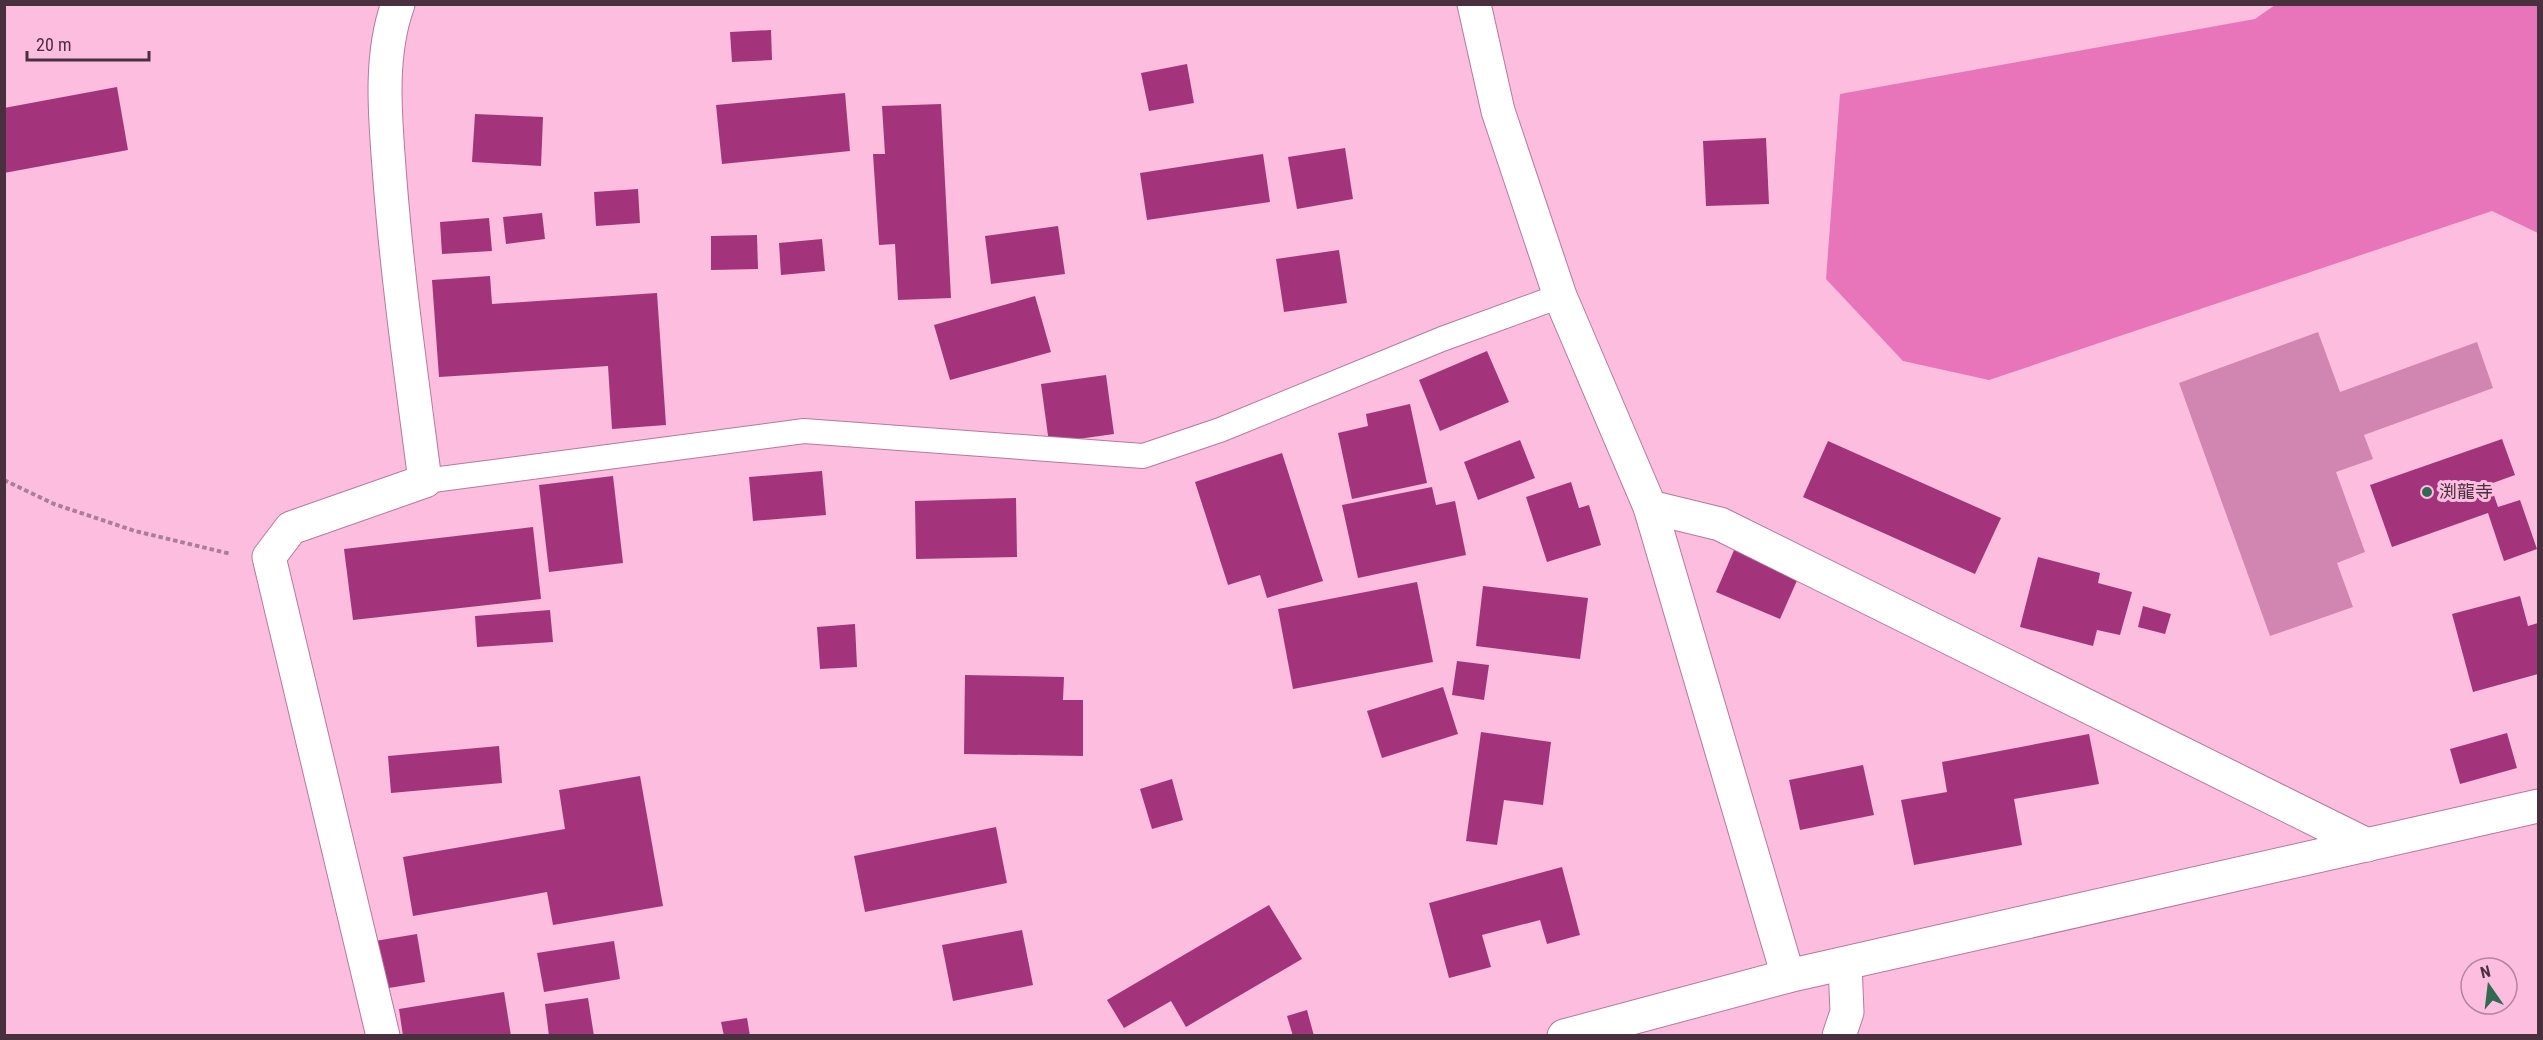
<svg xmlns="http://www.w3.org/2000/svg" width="2543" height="1040" viewBox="0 0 2543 1040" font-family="'Roboto Condensed','Noto Sans JP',sans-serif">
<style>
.green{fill:#d186b1}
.forest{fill:#e874ba}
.building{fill:#a3347b}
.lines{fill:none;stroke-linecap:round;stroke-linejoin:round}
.service-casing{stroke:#b57a9b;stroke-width:26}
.minor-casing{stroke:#b57a9b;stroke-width:35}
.tertiary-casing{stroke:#b57a9b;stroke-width:35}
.path{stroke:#ab7d96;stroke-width:4;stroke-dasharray:4.5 3;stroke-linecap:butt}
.service{stroke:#fff;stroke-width:24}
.minor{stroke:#fff;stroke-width:33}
.tertiary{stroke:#fff;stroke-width:33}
.poi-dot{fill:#306a53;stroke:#fcbddf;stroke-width:2}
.labels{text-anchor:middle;stroke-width:6;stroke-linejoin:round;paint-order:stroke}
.poi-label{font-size:18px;fill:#49303e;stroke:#fcbddf;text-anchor:start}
</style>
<rect width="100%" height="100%" fill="#fcbddf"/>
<path class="green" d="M2318,332L2340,392L2477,342L2493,388L2364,435L2373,459L2336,472L2365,552L2337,563L2353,607L2270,636L2179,383Z"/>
<path class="forest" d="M2275,5H2538V233L2492,211L1989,380L1903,361L1826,279L1840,94L2255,19Z"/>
<g class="building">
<path d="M771,30L772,60L732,62L730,32Z"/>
<path d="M1187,64L1194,103L1149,111L1141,73Z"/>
<path d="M117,87L128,150L4,173V108Z"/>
<path d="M845,93L850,151L722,164L716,105Z"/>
<path d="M941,104L951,298L898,300L895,244L879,245L873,154H885L882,106Z"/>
<path d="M475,114L543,117L541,166L472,162Z"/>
<path d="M1766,138L1769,204L1706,206L1703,141Z"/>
<path d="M1345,148L1353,199L1297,209L1288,157Z"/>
<path d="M1263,154L1270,202L1147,220L1140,173Z"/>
<path d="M638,189L640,223L596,226L594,192Z"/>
<path d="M542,213L545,239L506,244L503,217Z"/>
<path d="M489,218L492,251L442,254L440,222Z"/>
<path d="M1058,226L1065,274L991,284L985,236Z"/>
<path d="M757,235L758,269L711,270V236Z"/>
<path d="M822,239L825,271L781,275L779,243Z"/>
<path d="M1339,250L1347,303L1284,312L1276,259Z"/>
<path d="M490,276L492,304L657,293L666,425L612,429L608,366L439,377L432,280Z"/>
<path d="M1035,296L1051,352L950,380L934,325Z"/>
<path d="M1487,351L1509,402L1440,431L1419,380Z"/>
<path d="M1106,375L1114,434L1049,443L1041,384Z"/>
<path d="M1410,404L1427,483L1352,499L1338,433L1368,426L1366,414Z"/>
<path d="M2502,439L2515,475L2490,484L2498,507L2520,500L2537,549L2504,561L2488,513L2392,547L2370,485Z"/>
<path d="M1520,440L1535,478L1478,500L1464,462Z"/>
<path d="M1828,441L2001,518L1975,574L1803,497Z"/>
<path d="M1282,453L1323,581L1267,598L1260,575L1228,585L1195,482Z"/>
<path d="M822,471L826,515L753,521L749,477Z"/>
<path d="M613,476L623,563L549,572L539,485Z"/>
<path d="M1571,482L1579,508L1589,505L1601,545L1547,562L1526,497Z"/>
<path d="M1432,487L1436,505L1455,501L1466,555L1358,578L1342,505Z"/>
<path d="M1016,498L1017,557L916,559L915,501Z"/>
<path d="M533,527L541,599L353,620L344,549Z"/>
<path d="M1735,548L1799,576L1780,619L1716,592Z"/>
<path d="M2038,557L2100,573L2098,583L2132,592L2120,635L2097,630L2093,646L2020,627Z"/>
<path d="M1417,582L1433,662L1293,689L1278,609Z"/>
<path d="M1483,586L1588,598L1580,659L1476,646Z"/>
<path d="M2520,596L2528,626L2538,623V674L2473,692L2452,614Z"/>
<path d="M2143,606L2171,614L2165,634L2138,627Z"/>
<path d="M550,610L553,642L477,647L475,616Z"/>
<path d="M855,624L857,667L820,669L817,627Z"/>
<path d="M1457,661L1489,665L1484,700L1452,695Z"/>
<path d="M965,675L1064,677L1063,700H1083V756L964,754Z"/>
<path d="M1443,687L1458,734L1382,758L1367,711Z"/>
<path d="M1481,732L1551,742L1543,805L1504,800L1497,845L1466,841Z"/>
<path d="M2507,733L2517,768L2460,784L2450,749Z"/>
<path d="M2089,734L2099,784L2014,799L2022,845L1914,865L1901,800L1947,792L1942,762Z"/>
<path d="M499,746L502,783L391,793L388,756Z"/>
<path d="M1863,765L1874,815L1800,830L1789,780Z"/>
<path d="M640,776L663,906L553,925L547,892L413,916L403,857L565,829L559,790Z"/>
<path d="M1172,779L1183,820L1152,829L1140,789Z"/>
<path d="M996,827L1007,883L865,912L854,856Z"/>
<path d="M1562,867L1580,935L1547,944L1540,920L1482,935L1491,967L1449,978L1429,903Z"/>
<path d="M1269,905L1302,959L1186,1027L1171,1001L1124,1028L1107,1000Z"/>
<path d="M1022,930L1033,985L953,1001L942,945Z"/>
<path d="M417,934L425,982L383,989L375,941Z"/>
<path d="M614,941L620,979L544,992L537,953Z"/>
<path d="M504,992L511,1036H403L399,1009Z"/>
<path d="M588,998L594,1036H549L545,1004Z"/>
<path d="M1307,1010L1314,1036H1293L1287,1016Z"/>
<path d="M747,1018L750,1036H724L721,1022Z"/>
</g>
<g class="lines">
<g class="service-casing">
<path id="service" d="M425,481L804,431L1143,456L1220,430L1442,339L1560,296"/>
</g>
<g class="minor-casing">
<g id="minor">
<path d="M1474,4L1498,111L1560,296L1650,507L1788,976"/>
<path d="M1650,507L1720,524L2367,845"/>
<path d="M383,1036L269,557L291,528L425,481C412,381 398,282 390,181C386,124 378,59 398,4"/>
<path d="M1839,1036L1847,1012L1845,964"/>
</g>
</g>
<g class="tertiary-casing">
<path id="tertiary" d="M1564,1036L1788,976L2538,806"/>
</g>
<path class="path" d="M4,480L54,504L135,531L231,554"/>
<use href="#service" class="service"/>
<use href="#minor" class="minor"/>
<use href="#tertiary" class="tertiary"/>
</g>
<circle class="poi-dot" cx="2427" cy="492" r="6"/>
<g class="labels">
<g class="poi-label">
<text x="2439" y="498">渕龍寺</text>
</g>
</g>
<rect width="2543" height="1040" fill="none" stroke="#49303e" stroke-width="12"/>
<g transform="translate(2489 986) rotate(346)"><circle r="28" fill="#fcbddf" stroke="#b4859f" stroke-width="1.5"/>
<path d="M0-4.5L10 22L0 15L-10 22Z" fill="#306a53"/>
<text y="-9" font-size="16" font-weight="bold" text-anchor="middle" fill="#49303e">N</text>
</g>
<path d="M27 51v9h122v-9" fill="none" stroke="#49303e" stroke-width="3"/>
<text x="36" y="51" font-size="18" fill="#49303e" stroke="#fcbddf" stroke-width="4.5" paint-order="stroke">20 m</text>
</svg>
